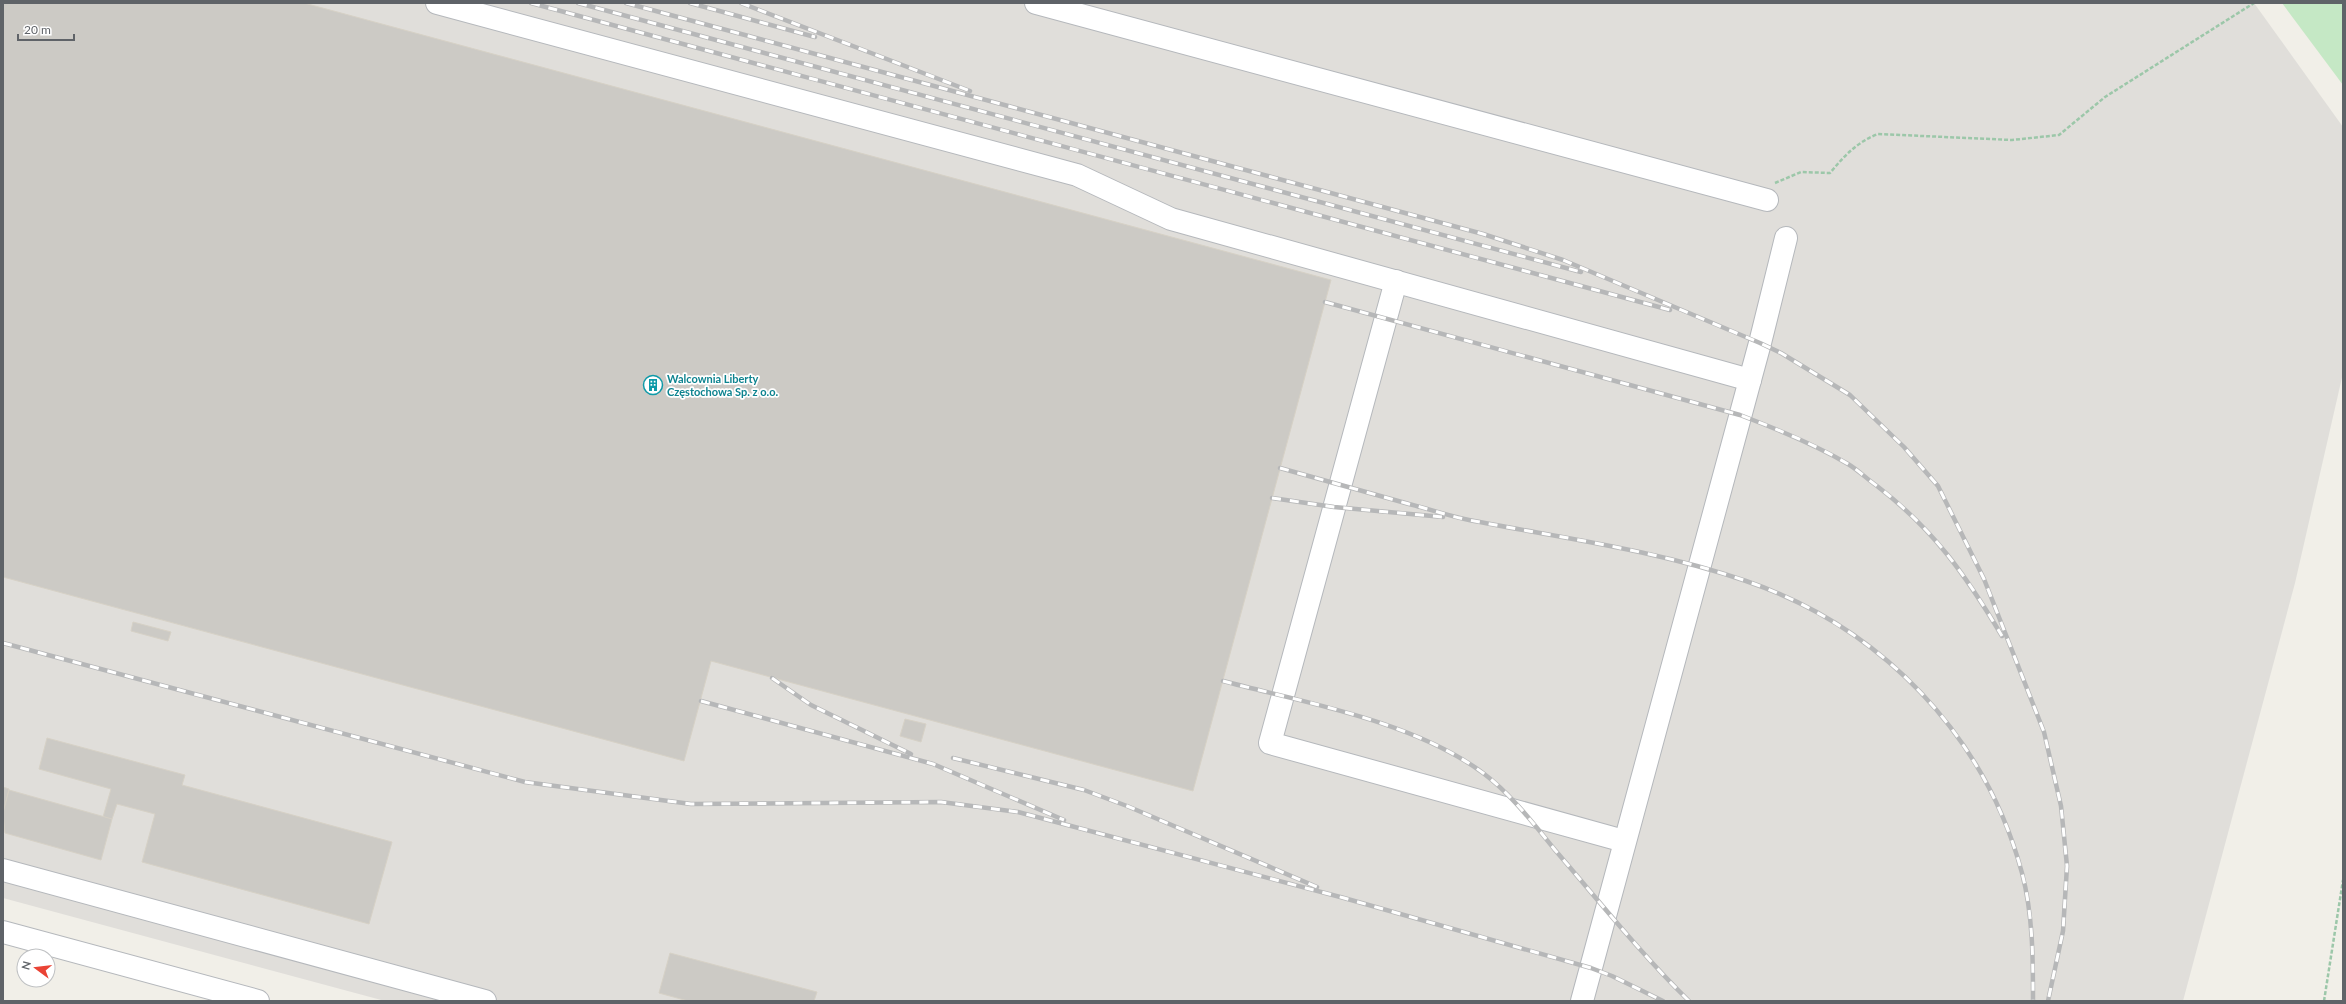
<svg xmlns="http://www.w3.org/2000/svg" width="2346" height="1004" viewBox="0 0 2346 1004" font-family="Lato,sans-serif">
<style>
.industrial{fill:#e0deda}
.green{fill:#c5e8c5}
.building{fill:#cccac5;stroke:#d6d1c6}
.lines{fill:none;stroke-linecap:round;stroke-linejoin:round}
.minor-casing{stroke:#b5b8bc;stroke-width:24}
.path{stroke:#9cc7a9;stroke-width:2.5;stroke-dasharray:4 2;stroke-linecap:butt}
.minor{stroke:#fff;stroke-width:22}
.rail-casing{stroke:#b6b7b8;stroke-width:4.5}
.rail{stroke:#fff;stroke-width:3;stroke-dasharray:9;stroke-linecap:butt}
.labels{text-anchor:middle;stroke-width:3.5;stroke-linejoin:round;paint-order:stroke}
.culture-label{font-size:11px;font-weight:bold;fill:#0d838f;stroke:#fff;text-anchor:start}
</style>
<rect width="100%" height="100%" fill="#f1efe8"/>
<path class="industrial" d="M3,3H2254L2343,127V373L2295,583L2183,1001H385L3,898Z"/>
<path class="green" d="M2282,3H2343V85Z"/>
<g class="building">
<path d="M3,3H304L1331,280L1193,791L711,661L684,761L3,577Z"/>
<path d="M133,622L171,632L168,641L131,631Z"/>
<path d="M905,719L926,724L921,742L900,736Z"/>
<path d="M47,738L185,775L182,785L392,842L369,924L142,862L155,814L117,804L112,819L103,817L111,789L39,769Z"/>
<path d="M3,787L9,789L3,813Z"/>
<path d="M9,790L112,819L101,860L5,833L3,813Z"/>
<path d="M670,953L817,992L814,1001H688L659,993Z"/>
</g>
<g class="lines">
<g class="minor-casing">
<g id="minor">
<path d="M437,3L1077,175L1171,219L1750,380"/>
<path d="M1036,3L1767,200"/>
<path d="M1396,281L1270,743L1624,841"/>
<path d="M3,870L485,1001"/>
<path d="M3,932L258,1001"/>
<path d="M1582,1001L1760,343L1786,238"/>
</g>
</g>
<g class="path">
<path d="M1775,183L1801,172L1830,173C1844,156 1857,142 1878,134L2012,140L2059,135L2105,97L2254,3"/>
<path d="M2324,1001L2343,880"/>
</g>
<use href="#minor" class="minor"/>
<g class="rail-casing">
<g id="rail">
<path d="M531,3L1670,310"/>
<path d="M578,3L1581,272"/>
<path d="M626,3L1483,234L1563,260L1760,343L1781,353L1850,395L1904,447L1938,486L1984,579L2044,732L2061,806L2067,866L2063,931L2048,1001"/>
<path d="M690,3L815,37"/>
<path d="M741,3L970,91"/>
<path d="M1325,302L1740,415C1777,429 1814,444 1848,464C1858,470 1867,479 1877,486C1934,530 1965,574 2002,636"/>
<path d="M1280,468C1323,480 1366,492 1409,504C1429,509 1449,516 1469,520C1562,538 1656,550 1746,581C1881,627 1985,735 2022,873C2033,915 2033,958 2033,1001"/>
<path d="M1272,498L1334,507L1443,517"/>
<path d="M3,643L525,782L691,804L941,802L1018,812L1344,898L1591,968L1612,976L1663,1001"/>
<path d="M772,678L811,705L911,754"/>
<path d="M1223,681C1306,703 1413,721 1483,773C1511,794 1533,823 1555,850C1599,901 1641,954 1689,1001"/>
<path d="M701,701L933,764L1064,820"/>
<path d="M953,758L1084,790L1127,806L1317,887"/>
</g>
</g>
<use href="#rail" class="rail"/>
</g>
<defs>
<g id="building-ring" transform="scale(1)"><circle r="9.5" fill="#fff" stroke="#0f9aa8" stroke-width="1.5"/><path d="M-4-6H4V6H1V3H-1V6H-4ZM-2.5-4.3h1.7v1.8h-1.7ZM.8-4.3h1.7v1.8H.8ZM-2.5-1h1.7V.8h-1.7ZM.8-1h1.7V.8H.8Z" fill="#0f9aa8"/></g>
</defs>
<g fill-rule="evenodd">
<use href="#building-ring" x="653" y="385"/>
</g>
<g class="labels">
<g class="culture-label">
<text x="667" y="383">Walcownia Liberty<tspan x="667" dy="13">Częstochowa Sp. z o.o.</tspan></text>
</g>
</g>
<rect width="2346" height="1004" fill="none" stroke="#5f6368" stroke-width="8"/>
<g transform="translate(36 968) rotate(285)"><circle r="19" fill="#ffffff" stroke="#bfc1c3"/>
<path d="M0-3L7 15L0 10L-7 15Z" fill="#ea4335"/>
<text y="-6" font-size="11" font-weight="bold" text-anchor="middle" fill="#5f6368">N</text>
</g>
<path d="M18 34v6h56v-6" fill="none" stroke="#5f6368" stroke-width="2"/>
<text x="24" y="34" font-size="12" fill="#5f6368" stroke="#ffffff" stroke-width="3" paint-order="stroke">20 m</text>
</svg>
